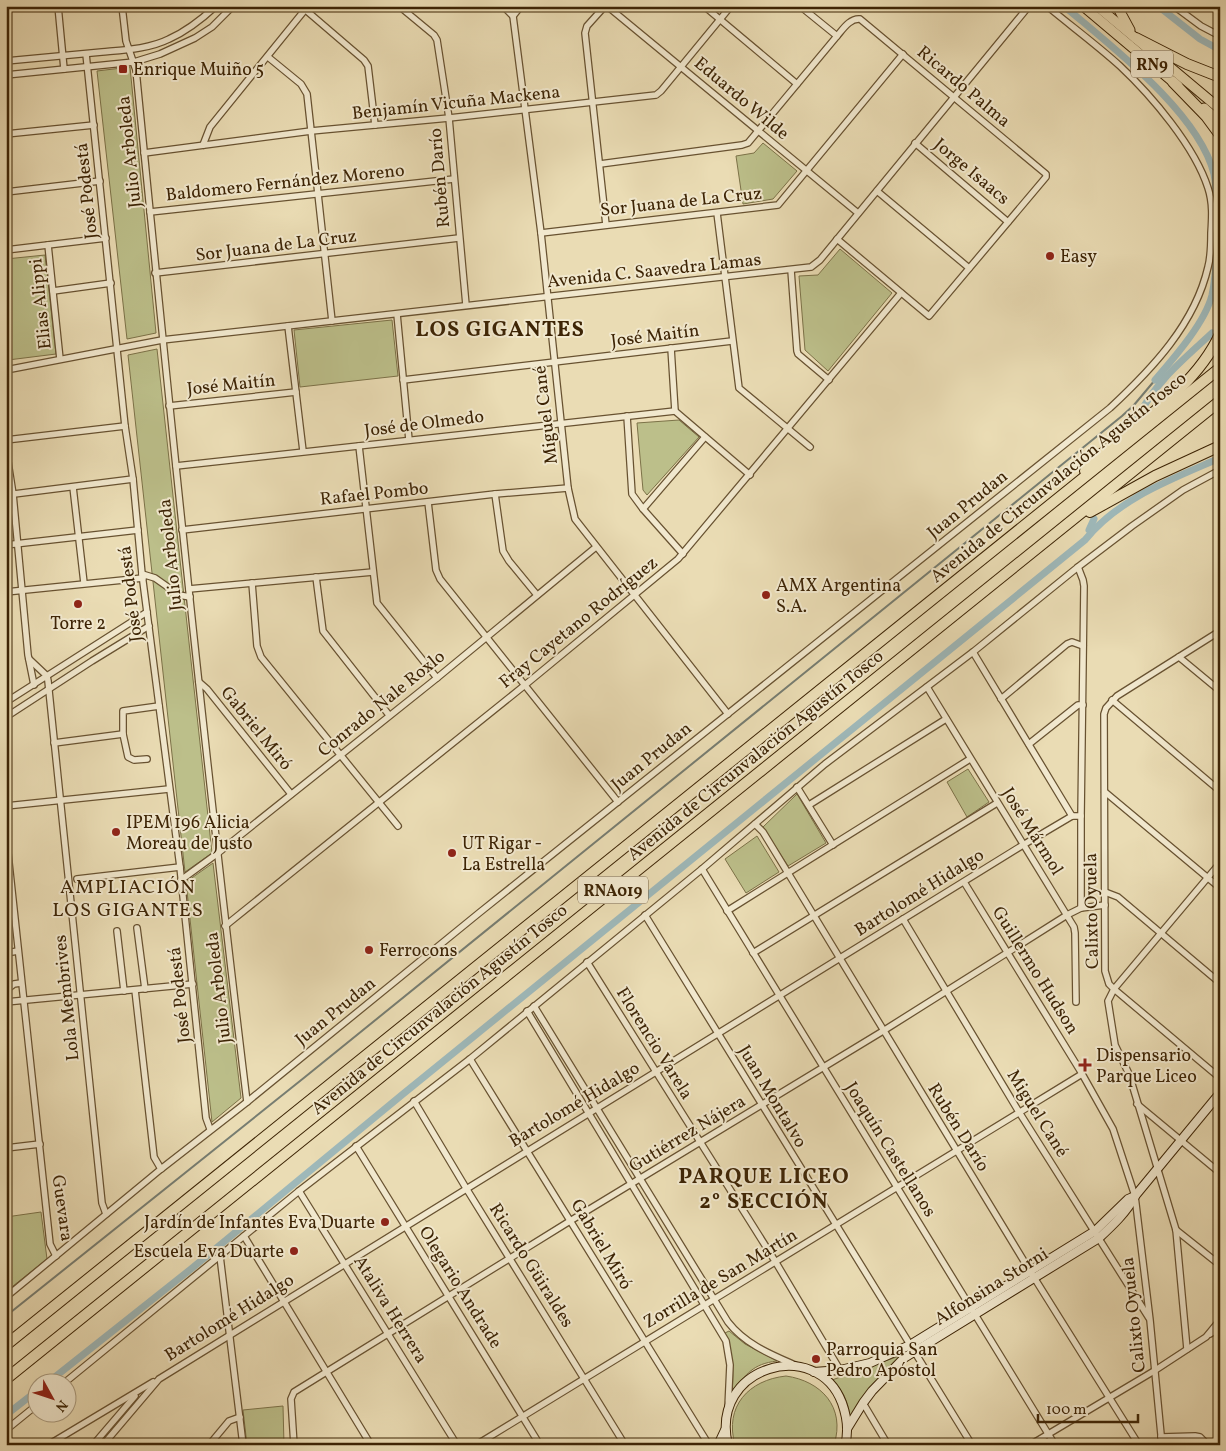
<svg xmlns="http://www.w3.org/2000/svg" width="1226" height="1451" viewBox="0 0 1226 1451" font-family="Vollkorn,serif">
<style>
.green{fill:#bcbf8a;stroke:#7c7248}
.lines{fill:none;stroke-linecap:round;stroke-linejoin:round}
.stream{stroke:#777d71;stroke-width:2}
.canal{stroke:#9eb8b9;stroke-width:7}
.street-casing{stroke:#685231;stroke-width:8}
.secondary-casing{stroke:#3d2405;stroke-width:10}
.primary-casing{stroke:#3d2405;stroke-width:11}
.highway-casing{stroke:#3d2405;stroke-width:12}
.street{stroke:#f1e8ce;stroke-width:5.5}
.secondary{stroke:#f1e8ce;stroke-width:8}
.primary{stroke:#eadcb4;stroke-width:9}
.highway{stroke:#eadcb4;stroke-width:10}
.poi-dot{fill:#8f2418;stroke:#f1e8ce;stroke-width:2}
.labels{text-anchor:middle;stroke-width:4;stroke-linejoin:round;paint-order:stroke}
.shield{fill:#f1e8ce;stroke:#735f41;stroke-width:1}
.shield-label{font-size:16px;font-weight:bold;fill:#3d2405}
.poi-label{font-size:18px;fill:#3d2405;stroke:#f1e8ce;text-anchor:start}
.street-label{font-size:18px;fill:#3d2405;stroke:#f1e8ce}
.quarter-label{font-size:20px;letter-spacing:1px;fill:#3d2405;stroke:#f1e8ce}
.district-label{font-size:22px;font-weight:bold;letter-spacing:1px;fill:#3d2405;stroke:#f1e8ce}
</style>
<rect width="100%" height="100%" fill="#eadcb4"/>
<filter id="stains"><feTurbulence type="fractalNoise" baseFrequency=".004" numOctaves="4"/><feColorMatrix values="0 0 0 0 .2 0 0 0 0 .09 0 0 0 0 .02 0 0 0 .5 -.17"/></filter>
<radialGradient id="worn" r=".72"><stop offset=".6" stop-color="#630" stop-opacity="0"/><stop offset="1" stop-color="#630" stop-opacity=".3"/></radialGradient>
<g class="green">
<path d="M130,67L156,333L127,339L97,71Z"/>
<path d="M763,143L797,171L773,199L743,204L736,156L754,153Z"/>
<path d="M840,249L892,293L828,371L805,350L799,276L818,275Z"/>
<path d="M45,255L56,354L8,360L6,259Z"/>
<path d="M392,320L398,376L300,387L294,330Z"/>
<path d="M157,349L212,853L185,872L128,355Z"/>
<path d="M679,420L699,437L647,495L643,490L637,423Z"/>
<path d="M968,769L989,802L967,817L947,782Z"/>
<path d="M797,794L826,843L788,866L763,827Z"/>
<path d="M757,836L779,872L746,893L725,859Z"/>
<path d="M213,863L241,1098L212,1122L186,882Z"/>
<path d="M41,1212L47,1259L8,1290H6V1217Z"/>
<path d="M729,1331L745,1344L777,1361C752,1364 747,1374 732,1392C734,1368 733,1355 725,1333Z"/>
<path d="M905,1354L872,1386L850,1416C848,1402 843,1390 832,1380Z"/>
<path d="M786,1376C821,1381 846,1407 834,1445H735C724,1406 749,1380 786,1376Z"/>
<path d="M283,1406L284,1445H247L243,1410Z"/>
</g>
<g class="lines">
<path class="stream" d="M6,1316L305,1077L1122,416L1134,405L1155,380"/>
<g class="canal">
<path d="M1064,6C1111,46 1199,113 1214,174C1218,192 1216,213 1217,231C1217,251 1216,276 1212,295C1205,323 1173,359 1155,380"/>
<path d="M1158,6L1200,39L1220,50"/>
<path d="M1138,417C1155,382 1184,359 1212,333"/>
<path d="M1089,530L1094,519"/>
<path d="M46,1384L191,1269L403,1094L1085,540C1119,498 1172,479 1220,458"/>
<path d="M6,1415L38,1390"/>
</g>
<g class="street-casing">
<g id="street">
<path d="M58,6L64,69"/>
<path d="M122,6L126,41L136,70C170,414 205,758 247,1102"/>
<path d="M301,6L364,60L368,66L375,125"/>
<path d="M399,6L434,35L437,40L449,118L466,305"/>
<path d="M503,6L513,16L541,233L568,488L575,519L728,714"/>
<path d="M605,6L587,26L585,33L606,225"/>
<path d="M607,6L858,213"/>
<path d="M704,6L797,84"/>
<path d="M800,6L837,36"/>
<path d="M1174,6L1201,26L1220,36"/>
<path d="M513,16L521,6"/>
<path d="M86,54L125,426L133,479L142,574L180,867L206,1118L210,1129"/>
<path d="M268,57L301,84L307,94L332,321"/>
<path d="M6,61C38,58 70,55 102,52C124,50 149,49 169,39C187,31 202,19 216,6"/>
<path d="M6,75L134,62L160,54L195,38L212,27L233,6"/>
<path d="M6,134L94,125"/>
<path d="M915,143L1008,222"/>
<path d="M203,145L210,127L308,6"/>
<path d="M144,153L311,131L449,118L656,95L661,91L731,6"/>
<path d="M600,164L742,145L748,143L837,36C843,29 850,18 860,19L1046,174V177L929,316L837,239"/>
<path d="M877,191L969,268"/>
<path d="M6,192L100,181"/>
<path d="M150,212L454,179"/>
<path d="M717,213L739,388L810,447"/>
<path d="M541,233L778,205L903,54"/>
<path d="M48,245L60,359"/>
<path d="M6,250L106,238"/>
<path d="M791,270L797,351L798,354L829,380"/>
<path d="M155,273L459,238"/>
<path d="M53,291L111,283"/>
<path d="M397,314L409,440"/>
<path d="M288,326L303,451"/>
<path d="M671,348L675,411L750,475"/>
<path d="M6,370L162,340L811,267L820,260L1029,6"/>
<path d="M403,380L732,341"/>
<path d="M169,406L296,392"/>
<path d="M627,416L632,494L643,509L683,554"/>
<path d="M6,440L125,426"/>
<path d="M359,446L377,603L437,678"/>
<path d="M6,449L13,494L28,655L34,685"/>
<path d="M176,466L675,411"/>
<path d="M73,487L84,583"/>
<path d="M495,494L503,551L509,561L537,595"/>
<path d="M6,495L133,479"/>
<path d="M428,502L436,570L440,579L618,802"/>
<path d="M643,509L705,437"/>
<path d="M182,530L495,494L568,488"/>
<path d="M6,545L138,530"/>
<path d="M1078,567L1083,580L1084,586L1081,816V908"/>
<path d="M142,574L155,578L179,595L190,597"/>
<path d="M316,577L323,631L389,715"/>
<path d="M252,583L257,646L261,657L398,826"/>
<path d="M189,589L373,572"/>
<path d="M6,592L143,578"/>
<path d="M973,652L1072,816"/>
<path d="M1179,657L1220,691"/>
<path d="M29,659L47,676L48,681L102,1203L106,1214"/>
<path d="M199,682L207,689L291,794"/>
<path d="M927,687L1074,927L1075,933L1076,1002"/>
<path d="M1001,699L1067,644L1072,642L1083,646"/>
<path d="M1112,700L1220,791"/>
<path d="M6,702L147,612"/>
<path d="M6,717L92,661L149,626"/>
<path d="M54,743L123,734"/>
<path d="M1029,744L1078,705H1083"/>
<path d="M147,759L134,760L128,757L123,734V711L159,706"/>
<path d="M797,787L833,845"/>
<path d="M1105,792L1220,888"/>
<path d="M809,805L946,719"/>
<path d="M6,806L169,789"/>
<path d="M755,824L763,832L788,873L1030,1271L1139,1445"/>
<path d="M6,835L50,1244L56,1256"/>
<path d="M1220,863L1114,989L1220,1078"/>
<path d="M702,869L1055,1445"/>
<path d="M77,879L180,867"/>
<path d="M181,880L218,853L437,678L596,547"/>
<path d="M964,882L1081,1072L1113,1129L1135,1196L1150,1320L1162,1445"/>
<path d="M1105,892L1118,897L1220,983"/>
<path d="M727,911L970,759"/>
<path d="M645,915L972,1445"/>
<path d="M903,919L1019,1112L1149,1318"/>
<path d="M225,926L525,685L678,559L901,293"/>
<path d="M137,928L145,989"/>
<path d="M117,931L124,991"/>
<path d="M6,953L18,951"/>
<path d="M753,953L997,803"/>
<path d="M587,962L775,1261L840,1370"/>
<path d="M6,990L14,984L21,983"/>
<path d="M135,990L154,1157L161,1169"/>
<path d="M6,1002L193,984"/>
<path d="M534,1006L728,1322C745,1344 770,1354 795,1365"/>
<path d="M527,1011L726,1341L730,1365L728,1408"/>
<path d="M470,1059L709,1445"/>
<path d="M414,1101L466,1188L625,1445"/>
<path d="M1137,1104L1220,1173"/>
<path d="M356,1146L540,1445"/>
<path d="M6,1148L40,1144"/>
<path d="M299,1191L457,1445"/>
<path d="M1176,1230L1220,1265"/>
<path d="M244,1236L371,1445"/>
<path d="M220,1256L243,1445"/>
<path d="M6,1297L161,1169L247,1102L479,913L1110,408C1152,369 1195,324 1208,267C1211,256 1211,244 1211,233C1212,218 1213,203 1208,188C1195,147 1152,96 1120,66C1097,45 1071,26 1047,6"/>
<path d="M1210,1334L1220,1328"/>
<path d="M1187,1349L1176,1230L1129,1074L1115,1045L1108,1001L1114,989L1109,984L1105,971L1104,714L1106,708L1117,696L1220,631"/>
<path d="M63,1384L299,1191L470,1059L702,869L825,764L973,652L1078,567L1132,526L1183,490L1220,470"/>
<path d="M863,1403L888,1445"/>
<path d="M6,1430L38,1404"/>
<path d="M1161,1437L1195,1436L1200,1437L1208,1445"/>
<path d="M48,1445L153,1382"/>
<path d="M93,1445L135,1396"/>
<path d="M103,1445L159,1379L1023,845L1072,816H1081"/>
<path d="M209,1445L229,1421L240,1417"/>
<path d="M294,1445L291,1399L294,1392L570,1221L883,1031L1067,915L1081,908L1105,905"/>
<path d="M476,1445L1082,1074"/>
<path d="M1030,1445L1154,1371L1206,1337L1220,1320"/>
</g>
</g>
<g class="secondary-casing">
<g id="secondary">
<path d="M814,1372L840,1370L870,1363L910,1345L1095,1231L1128,1199L1135,1196"/>
<path d="M847,1429L863,1403L872,1391L904,1358L1099,1238C1112,1226 1127,1212 1135,1196L1220,1093"/>
<path d="M718,1445L725,1430"/>
<path d="M728,1445C709,1366 817,1336 842,1403C847,1417 849,1431 845,1445"/>
</g>
</g>
<g class="primary-casing">
<g id="primary">
<path d="M1083,6L1178,86"/>
<path d="M1097,6L1220,109"/>
<path d="M1117,6L1130,30"/>
<path d="M1204,108L1220,122"/>
</g>
</g>
<g class="highway-casing">
<g id="highway">
<path d="M1136,38L1187,64L1220,77"/>
<path d="M1173,82L1206,116L1220,135"/>
<path d="M1085,471L1093,461C1137,424 1196,387 1220,334"/>
<path d="M1090,512L1155,476L1220,446"/>
<path d="M6,1345L1220,368"/>
<path d="M6,1379L1220,401"/>
</g>
</g>
<use href="#street" class="street"/>
<use href="#secondary" class="secondary"/>
<use href="#primary" class="primary"/>
<use href="#highway" class="highway"/>
</g>
<g class="poi-dot">
<rect x="118" y="64" width="10" height="10" rx="2.5"/>
<circle cx="1050" cy="256" r="5"/>
<circle cx="766" cy="595" r="5"/>
<circle cx="78" cy="604" r="5"/>
<circle cx="116" cy="832" r="5"/>
<circle cx="452" cy="853" r="5"/>
<circle cx="369" cy="950" r="5"/>
<path d="M1082.5 1057.5h5v5h5v5h-5v5h-5v-5h-5v-5h5z"/>
<circle cx="385" cy="1222" r="5"/>
<circle cx="294" cy="1251" r="5"/>
<circle cx="816" cy="1359" r="5"/>
</g>
<g class="labels">
<g class="shield">
<rect x="1131" y="50.5" width="42" height="27" rx="4"/>
<rect x="578" y="876.5" width="70" height="27" rx="4"/>
</g>
<g class="shield-label">
<text x="1152" y="70">RN9</text>
<text x="613" y="896">RNA019</text>
</g>
<g class="poi-label">
<text x="133" y="75">Enrique Muiño 5</text>
<text x="1060" y="262">Easy</text>
<text x="776" y="591">AMX Argentina<tspan x="776" dy="21">S.A.</tspan></text>
<text x="78" y="629" text-anchor="middle">Torre 2</text>
<text x="126" y="828">IPEM 196 Alicia<tspan x="126" dy="21">Moreau de Justo</tspan></text>
<text x="462" y="849">UT Rigar -<tspan x="462" dy="21">La Estrella</tspan></text>
<text x="379" y="956">Ferrocons</text>
<text x="1096" y="1061">Dispensario<tspan x="1096" dy="21">Parque Liceo</tspan></text>
<text x="375" y="1228" text-anchor="end">Jardín de Infantes Eva Duarte</text>
<text x="284" y="1257" text-anchor="end">Escuela Eva Duarte</text>
<text x="826" y="1355">Parroquia San<tspan x="826" dy="21">Pedro Apóstol</tspan></text>
</g>
<g class="street-label">
<text transform="translate(964 86) rotate(40)" y="6">Ricardo Palma</text>
<text transform="translate(742 98) rotate(40)" y="6">Eduardo Wilde</text>
<text transform="translate(456 102) rotate(-6)" y="6">Benjamín Vicuña Mackena</text>
<text transform="translate(129 152) rotate(-96)" y="6">Julio Arboleda</text>
<text transform="translate(972 171) rotate(40)" y="6">Jorge Isaacs</text>
<text transform="translate(439 178) rotate(-95)" y="6">Rubén Darío</text>
<text transform="translate(285 182) rotate(-6)" y="6">Baldomero Fernández Moreno</text>
<text transform="translate(86 191) rotate(-96)" y="6">José Podestá</text>
<text transform="translate(681 201) rotate(-6)" y="6">Sor Juana de La Cruz</text>
<text transform="translate(276 245) rotate(-7)" y="6">Sor Juana de La Cruz</text>
<text transform="translate(654 270) rotate(-6)" y="6">Avenida C. Saavedra Lamas</text>
<text transform="translate(40 304) rotate(-96)" y="6">Elias Alippi</text>
<text transform="translate(655 335) rotate(-7)" y="6">José Maitín</text>
<text transform="translate(231 384) rotate(-6)" y="6">José Maitín</text>
<text transform="translate(545 415) rotate(-97)" y="6">Miguel Cané</text>
<text transform="translate(424 423) rotate(-7)" y="6">José de Olmedo</text>
<text transform="translate(1058 477) rotate(-39)" y="6">Avenida de Circunvalación Agustín Tosco</text>
<text transform="translate(374 493) rotate(-6)" y="6">Rafael Pombo</text>
<text transform="translate(967 504) rotate(-39)" y="6">Juan Prudan</text>
<text transform="translate(170 555) rotate(-96)" y="6">Julio Arboleda</text>
<text transform="translate(130 594) rotate(-97)" y="6">José Podestá</text>
<text transform="translate(578 622) rotate(-39)" y="6">Fray Cayetano Rodríguez</text>
<text transform="translate(381 703) rotate(-39)" y="6">Conrado Nale Roxlo</text>
<text transform="translate(257 728) rotate(51)" y="6">Gabriel Miró</text>
<text transform="translate(755 755) rotate(-39)" y="6">Avenida de Circunvalación Agustín Tosco</text>
<text transform="translate(651 756) rotate(-39)" y="6">Juan Prudan</text>
<text transform="translate(1033 831) rotate(58)" y="6">José Mármol</text>
<text transform="translate(919 892) rotate(-32)" y="6">Bartolomé Hidalgo</text>
<text transform="translate(1091 911) rotate(-91)" y="6">Calixto Oyuela</text>
<text transform="translate(1036 970) rotate(58)" y="6">Guillermo Hudson</text>
<text transform="translate(218 988) rotate(-97)" y="6">Julio Arboleda</text>
<text transform="translate(179 995) rotate(-96)" y="6">José Podestá</text>
<text transform="translate(66 998) rotate(-96)" y="6">Lola Membrives</text>
<text transform="translate(439 1009) rotate(-39)" y="6">Avenida de Circunvalación Agustín Tosco</text>
<text transform="translate(335 1011) rotate(-39)" y="6">Juan Prudan</text>
<text transform="translate(655 1043) rotate(58)" y="6">Florencio Varela</text>
<text transform="translate(773 1096) rotate(59)" y="6">Juan Montalvo</text>
<text transform="translate(574 1104) rotate(-31)" y="6">Bartolomé Hidalgo</text>
<text transform="translate(1038 1113) rotate(58)" y="6">Miguel Cané</text>
<text transform="translate(959 1127) rotate(58)" y="6">Rubén Darío</text>
<text transform="translate(687 1133) rotate(-31)" y="6">Gutiérrez Nájera</text>
<text transform="translate(891 1149) rotate(58)" y="6">Joaquín Castellanos</text>
<text transform="translate(63 1208) rotate(82)" y="6">Guevara</text>
<text transform="translate(602 1244) rotate(59)" y="6">Gabriel Miró</text>
<text transform="translate(532 1265) rotate(58)" y="6">Ricardo Güiraldes</text>
<text transform="translate(720 1278) rotate(-31)" y="6">Zorrilla de San Martín</text>
<text transform="translate(991 1286) rotate(-32)" y="6">Alfonsina Storni</text>
<text transform="translate(461 1287) rotate(58)" y="6">Olegario Andrade</text>
<text transform="translate(391 1309) rotate(58)" y="6">Ataliva Herrera</text>
<text transform="translate(1133 1315) rotate(-96)" y="6">Calixto Oyuela</text>
<text transform="translate(229 1317) rotate(-32)" y="6">Bartolomé Hidalgo</text>
</g>
<g class="quarter-label">
<text x="128" y="893">AMPLIACIÓN<tspan x="128" dy="23">LOS GIGANTES</tspan></text>
</g>
<g class="district-label">
<text x="500" y="336">LOS GIGANTES</text>
<text x="764" y="1183">PARQUE LICEO<tspan x="764" dy="25">2° SECCIÓN</tspan></text>
</g>
</g>
<rect width="1226" height="1451" fill="none" stroke="#eadcb4" stroke-width="25"/>
<rect x="8" y="8" width="1211" height="1436" fill="none" stroke="#3d2405" stroke-width="2.5"/>
<rect x="12" y="12" width="1201" height="1426" fill="none" stroke="#3d2405"/>
<g transform="translate(52 1398) rotate(130)"><circle r="24" fill="#f1e8ce" stroke="#a99a7e"/>
<path d="M0-4L9 19L0 12L-9 19Z" fill="#8f2418"/>
<text y="-8" font-size="14" font-weight="bold" text-anchor="middle" fill="#3d2405">N</text>
</g>
<path d="M1038 1414v8h100v-8" fill="none" stroke="#3d2405" stroke-width="2.5"/>
<text x="1046" y="1414" font-size="15" fill="#3d2405" stroke="#f1e8ce" stroke-width="4" paint-order="stroke">100 m</text>
<rect width="100%" height="100%" filter="url(#stains)"/>
<rect width="100%" height="100%" fill="url(#worn)"/>
</svg>
